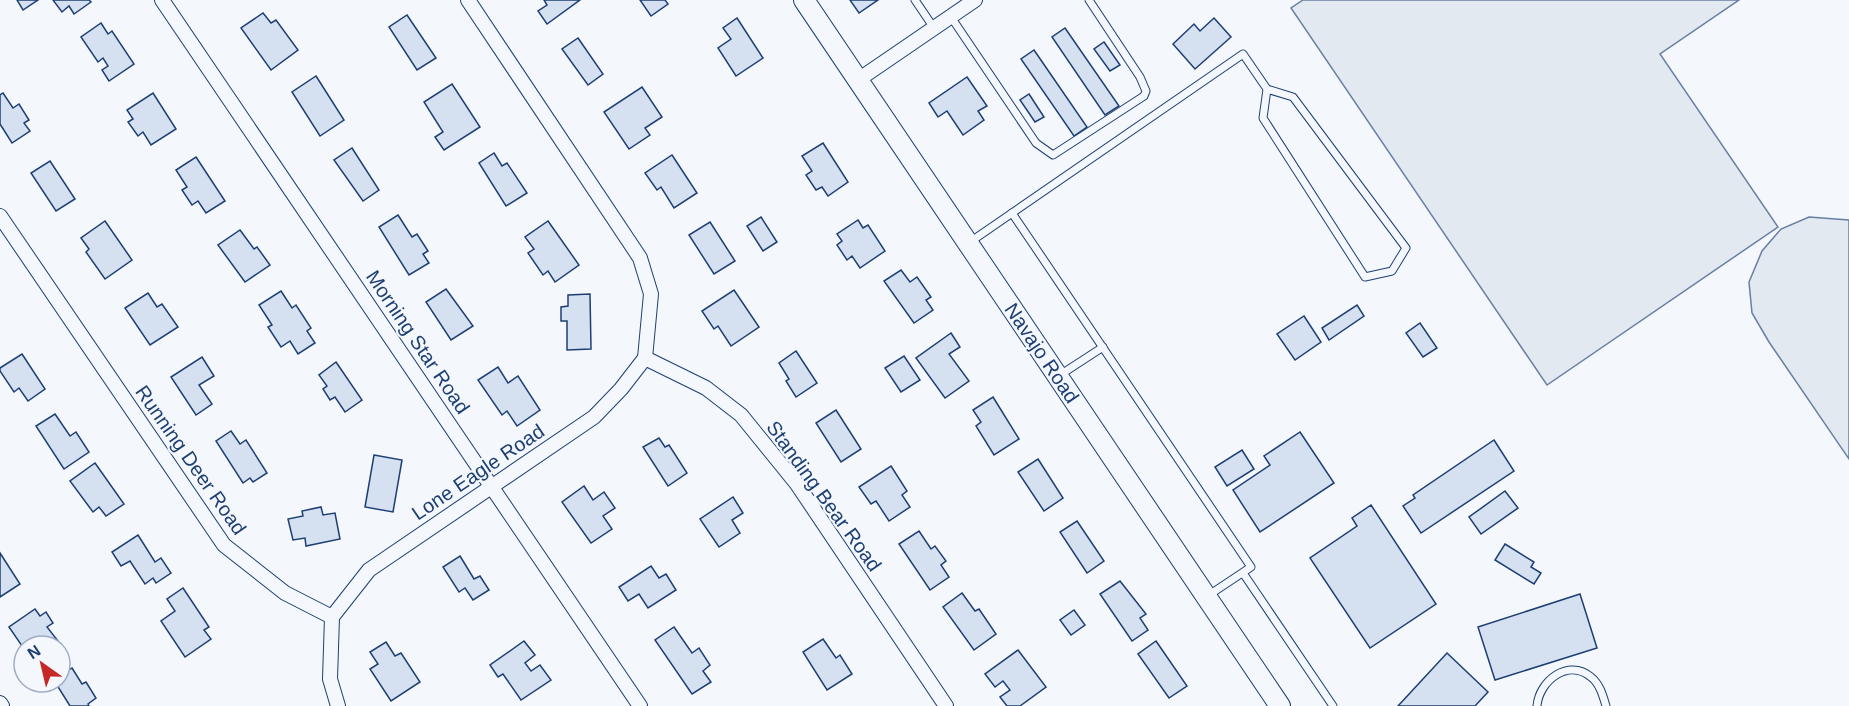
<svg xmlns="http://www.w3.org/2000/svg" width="1849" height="706" viewBox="0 0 1849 706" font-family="Helvetica,sans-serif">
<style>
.green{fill:#e3e9f0;stroke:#687fa3;stroke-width:1.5}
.building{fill:#d5e0f0;stroke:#1d3f73;stroke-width:1.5}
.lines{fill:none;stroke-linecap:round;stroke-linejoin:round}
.service-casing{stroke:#1d3f73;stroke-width:9}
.minor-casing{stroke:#1d3f73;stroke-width:16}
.secondary-casing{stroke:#1d3f73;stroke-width:22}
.service{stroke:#f4f7fb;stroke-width:7}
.minor{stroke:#f4f7fb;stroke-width:14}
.secondary{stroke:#f4f7fb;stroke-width:20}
.labels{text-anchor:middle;stroke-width:4.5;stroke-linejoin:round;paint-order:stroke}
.street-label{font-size:20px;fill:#1d3f73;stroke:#f4f7fb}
</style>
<rect width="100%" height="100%" fill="#f4f7fb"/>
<g class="green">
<path d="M1303,0H1739L1660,54L1778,227L1547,385L1291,8Z"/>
<path d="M1809,217L1849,220V459L1769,342L1752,313L1749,282L1762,251L1781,229Z"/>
</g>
<g class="building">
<path d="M17,0H38L23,10Z"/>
<path d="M53,0H89L91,2L74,14L69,6L62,12Z"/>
<path d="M544,0H580L547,24L538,11L547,5Z"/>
<path d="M640,0H665L668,4L651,16Z"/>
<path d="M850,0H878L859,13Z"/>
<path d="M263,13L271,23L276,20L298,50L271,70L241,28Z"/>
<path d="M407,15L436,58L417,70L389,27Z"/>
<path d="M737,18L763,58L736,76L718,48L731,39L723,28Z"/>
<path d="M1214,18L1231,37L1195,69L1173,44L1194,24L1200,31Z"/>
<path d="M101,23L108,34L112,31L134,64L109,81L102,70L108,66L103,58L98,62L81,37Z"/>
<path d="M1065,28L1119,106L1105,115L1052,37Z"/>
<path d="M578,38L603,74L588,85L562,49Z"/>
<path d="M1104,42L1120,65L1110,71L1094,49Z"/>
<path d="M1034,50L1087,127L1074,136L1021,59Z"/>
<path d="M316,76L344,120L320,136L292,92Z"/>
<path d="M967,77L987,106L978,111L984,120L963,135L947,111L938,117L929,103Z"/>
<path d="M452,84L480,127L444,150L435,137L443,132L424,102Z"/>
<path d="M642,87L662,117L645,128L650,135L629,149L604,112Z"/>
<path d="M3,93L13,108L19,104L29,120L24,123L30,131L12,143L0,124V95Z"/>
<path d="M153,93L176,129L151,145L143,132L138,136L128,122L133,119L127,110Z"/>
<path d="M1029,94L1044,117L1035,122L1020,100Z"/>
<path d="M823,143L848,182L828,196L822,187L816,190L806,175L812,171L802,156Z"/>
<path d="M352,148L379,190L363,201L334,160Z"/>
<path d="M494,153L502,166L507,163L527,193L506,206L479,163Z"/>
<path d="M672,155L697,193L674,208L661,187L657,190L645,173Z"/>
<path d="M196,157L225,201L206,213L198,201L192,205L182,190L187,187L176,170Z"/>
<path d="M50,161L75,199L56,211L31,173Z"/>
<path d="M398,215L412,237L417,234L428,251L423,254L429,263L409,275L379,227Z"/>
<path d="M761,217L777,242L763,251L747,226Z"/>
<path d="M858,220L863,228L868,225L885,251L860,268L852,256L847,260L837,245L842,241L837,234Z"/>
<path d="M105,221L132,260L105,279L86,252L89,249L81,238Z"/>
<path d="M548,221L579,265L555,282L548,271L543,275L528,253L534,249L525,237Z"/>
<path d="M710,222L735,261L714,274L689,235Z"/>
<path d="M240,230L254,249L257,247L270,265L245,282L218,245Z"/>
<path d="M901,270L910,282L917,277L931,297L926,300L933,310L914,323L884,281Z"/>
<path d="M446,289L473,326L451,340L426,302Z"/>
<path d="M734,290L759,327L731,346L718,326L714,329L702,311Z"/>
<path d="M281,291L292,308L296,305L311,328L307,331L315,343L298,354L290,341L281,347L268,327L272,325L259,305Z"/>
<path d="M148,293L157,307L162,304L178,327L150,345L125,308Z"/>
<path d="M590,294L591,349L567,350V321H561V307L568,306V295Z"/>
<path d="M1357,305L1364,316L1329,340L1322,328Z"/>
<path d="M1304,316L1321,342L1295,360L1277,334Z"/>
<path d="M1420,323L1437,348L1423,357L1406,333Z"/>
<path d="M951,333L960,347L949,354L969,381L945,398L916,358Z"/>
<path d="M796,351L817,383L796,397L786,381L789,379L779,363Z"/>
<path d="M22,354L45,389L28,401L19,388L14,392L0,371V368Z"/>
<path d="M904,356L920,380L901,392L885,368Z"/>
<path d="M202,357L214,376L199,385L212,404L196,415L171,377Z"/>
<path d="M336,362L362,400L345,412L335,397L330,400L323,389L327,386L319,375Z"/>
<path d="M498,367L508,383L518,376L540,410L517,426L507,411L502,415L478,380Z"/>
<path d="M993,397L1019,439L994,455L976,426L981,422L973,410Z"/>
<path d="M836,410L861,449L841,462L816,423Z"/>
<path d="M55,414L70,436L76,432L89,452L64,469L36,426Z"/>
<path d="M231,431L240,444L246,440L267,473L253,482L250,478L243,483L216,441Z"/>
<path d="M1300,432L1334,483L1260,532L1233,490L1270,465L1264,456Z"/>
<path d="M659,438L665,447L669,445L687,473L668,486L643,447Z"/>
<path d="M1494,440L1514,471L1421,533L1403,506L1415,498L1413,495Z"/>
<path d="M1242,450L1254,469L1227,486L1215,467Z"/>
<path d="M374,455L402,460L393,512L365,507Z"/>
<path d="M1038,459L1063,498L1044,511L1018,472Z"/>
<path d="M95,463L124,504L106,516L99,507L93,512L70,481Z"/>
<path d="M891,466L907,491L902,495L910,507L889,521L876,501L871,504L859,487Z"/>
<path d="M584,486L593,500L604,492L615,508L603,516L612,529L591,543L562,502Z"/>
<path d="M1505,491L1518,508L1481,534L1469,517Z"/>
<path d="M733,497L743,513L732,520L740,533L719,547L700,519Z"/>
<path d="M1371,505L1436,604L1370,648L1310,558L1357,526L1352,518Z"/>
<path d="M321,507L323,515L335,513L340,539L306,546L305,538L293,540L288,519L303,516L302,511Z"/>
<path d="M1077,521L1104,561L1087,573L1060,532Z"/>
<path d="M919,531L931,549L935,546L946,561L941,565L949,577L930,590L899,544Z"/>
<path d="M138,535L155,562L161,558L171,573L156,583L153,578L145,584L130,561L121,566L112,552Z"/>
<path d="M1505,544L1534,562L1531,567L1541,573L1534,584L1495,560Z"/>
<path d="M0,553L20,584L0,597Z"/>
<path d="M460,556L474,579L480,576L489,590L473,600L465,588L459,592L443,567Z"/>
<path d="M651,566L659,578L666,574L676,590L648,608L639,594L628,601L619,587Z"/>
<path d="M1120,581L1146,614L1140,618L1148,630L1132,641L1100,594Z"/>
<path d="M183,588L209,627L204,630L211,639L185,657L161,621L175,611L167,599Z"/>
<path d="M962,593L975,611L979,609L996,634L974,650L943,607Z"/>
<path d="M1580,594L1597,648L1495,680L1478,627Z"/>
<path d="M35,609L40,616L46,612L53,623L47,627L58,641L51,646H32L28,641L22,646L9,627Z"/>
<path d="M1074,610L1085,625L1071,635L1060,620Z"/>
<path d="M674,627L692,653L699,648L710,665L703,671L711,682L692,694L655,640Z"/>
<path d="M823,639L836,658L840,655L852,674L827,690L803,652Z"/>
<path d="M524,641L535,655L525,663L531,671L540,665L551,680L521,700L503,674L498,677L490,665Z"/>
<path d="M1156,641L1187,686L1169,698L1138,654Z"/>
<path d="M386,642L395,656L401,653L420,682L391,701L370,669L378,664L370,652Z"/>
<path d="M1018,650L1046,687L1020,706H1007L1000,697L1010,690L1003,681L995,687L985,674Z"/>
<path d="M1447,653L1488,692L1475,706H1398Z"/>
<path d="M72,668L82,684L86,682L96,698L88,704L89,706H70L55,682H60V676Z"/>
</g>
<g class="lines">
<g class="service-casing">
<g id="service">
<path d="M915,0L934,28"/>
<path d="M951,17L1036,143L1053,155L1144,96L1146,91L1140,77L1089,0"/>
<path d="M1012,213L1251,567L1209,595"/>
<path d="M970,242L1243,54L1267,89L1263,118L1365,277L1392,271L1406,248L1293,97L1267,89"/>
<path d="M1060,375L1103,347"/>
<path d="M1243,573L1333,706"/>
<path d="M1537,706C1539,681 1568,658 1591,677C1600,684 1603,696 1606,706"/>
</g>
</g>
<g class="minor-casing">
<g id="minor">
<path d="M162,0L640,706"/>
<path d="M468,0L640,258L651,294L645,358"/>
<path d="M858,80L975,0"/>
<path d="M0,216L224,545L285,593L332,617"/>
<path d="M645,358L706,388L741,415L797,484L946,706"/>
<path d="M332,617L369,570L594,417L621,389L645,358"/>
<path d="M332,617L330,679L338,706"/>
<path d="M0,703L2,706"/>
</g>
</g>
<g class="secondary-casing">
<path id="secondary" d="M804,0L1280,706"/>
</g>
<use href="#service" class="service"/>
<use href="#minor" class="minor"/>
<use href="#secondary" class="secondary"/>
</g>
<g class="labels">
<g class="street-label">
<text transform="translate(418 342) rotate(56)" y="7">Morning Star Road</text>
<text transform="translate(1042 353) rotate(56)" y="7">Navajo Road</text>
<text transform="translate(191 460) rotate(55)" y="7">Running Deer Road</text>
<text transform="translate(478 472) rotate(-34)" y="7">Lone Eagle Road</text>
<text transform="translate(824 496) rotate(54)" y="7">Standing Bear Road</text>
</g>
</g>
<g transform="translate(42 664) rotate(326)"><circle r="28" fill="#f4f7fb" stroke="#9eadc5" stroke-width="1.5"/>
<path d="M0-4.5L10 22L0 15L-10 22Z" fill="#c62828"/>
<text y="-9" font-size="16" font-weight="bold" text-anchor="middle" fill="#1d3f73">N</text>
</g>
</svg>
